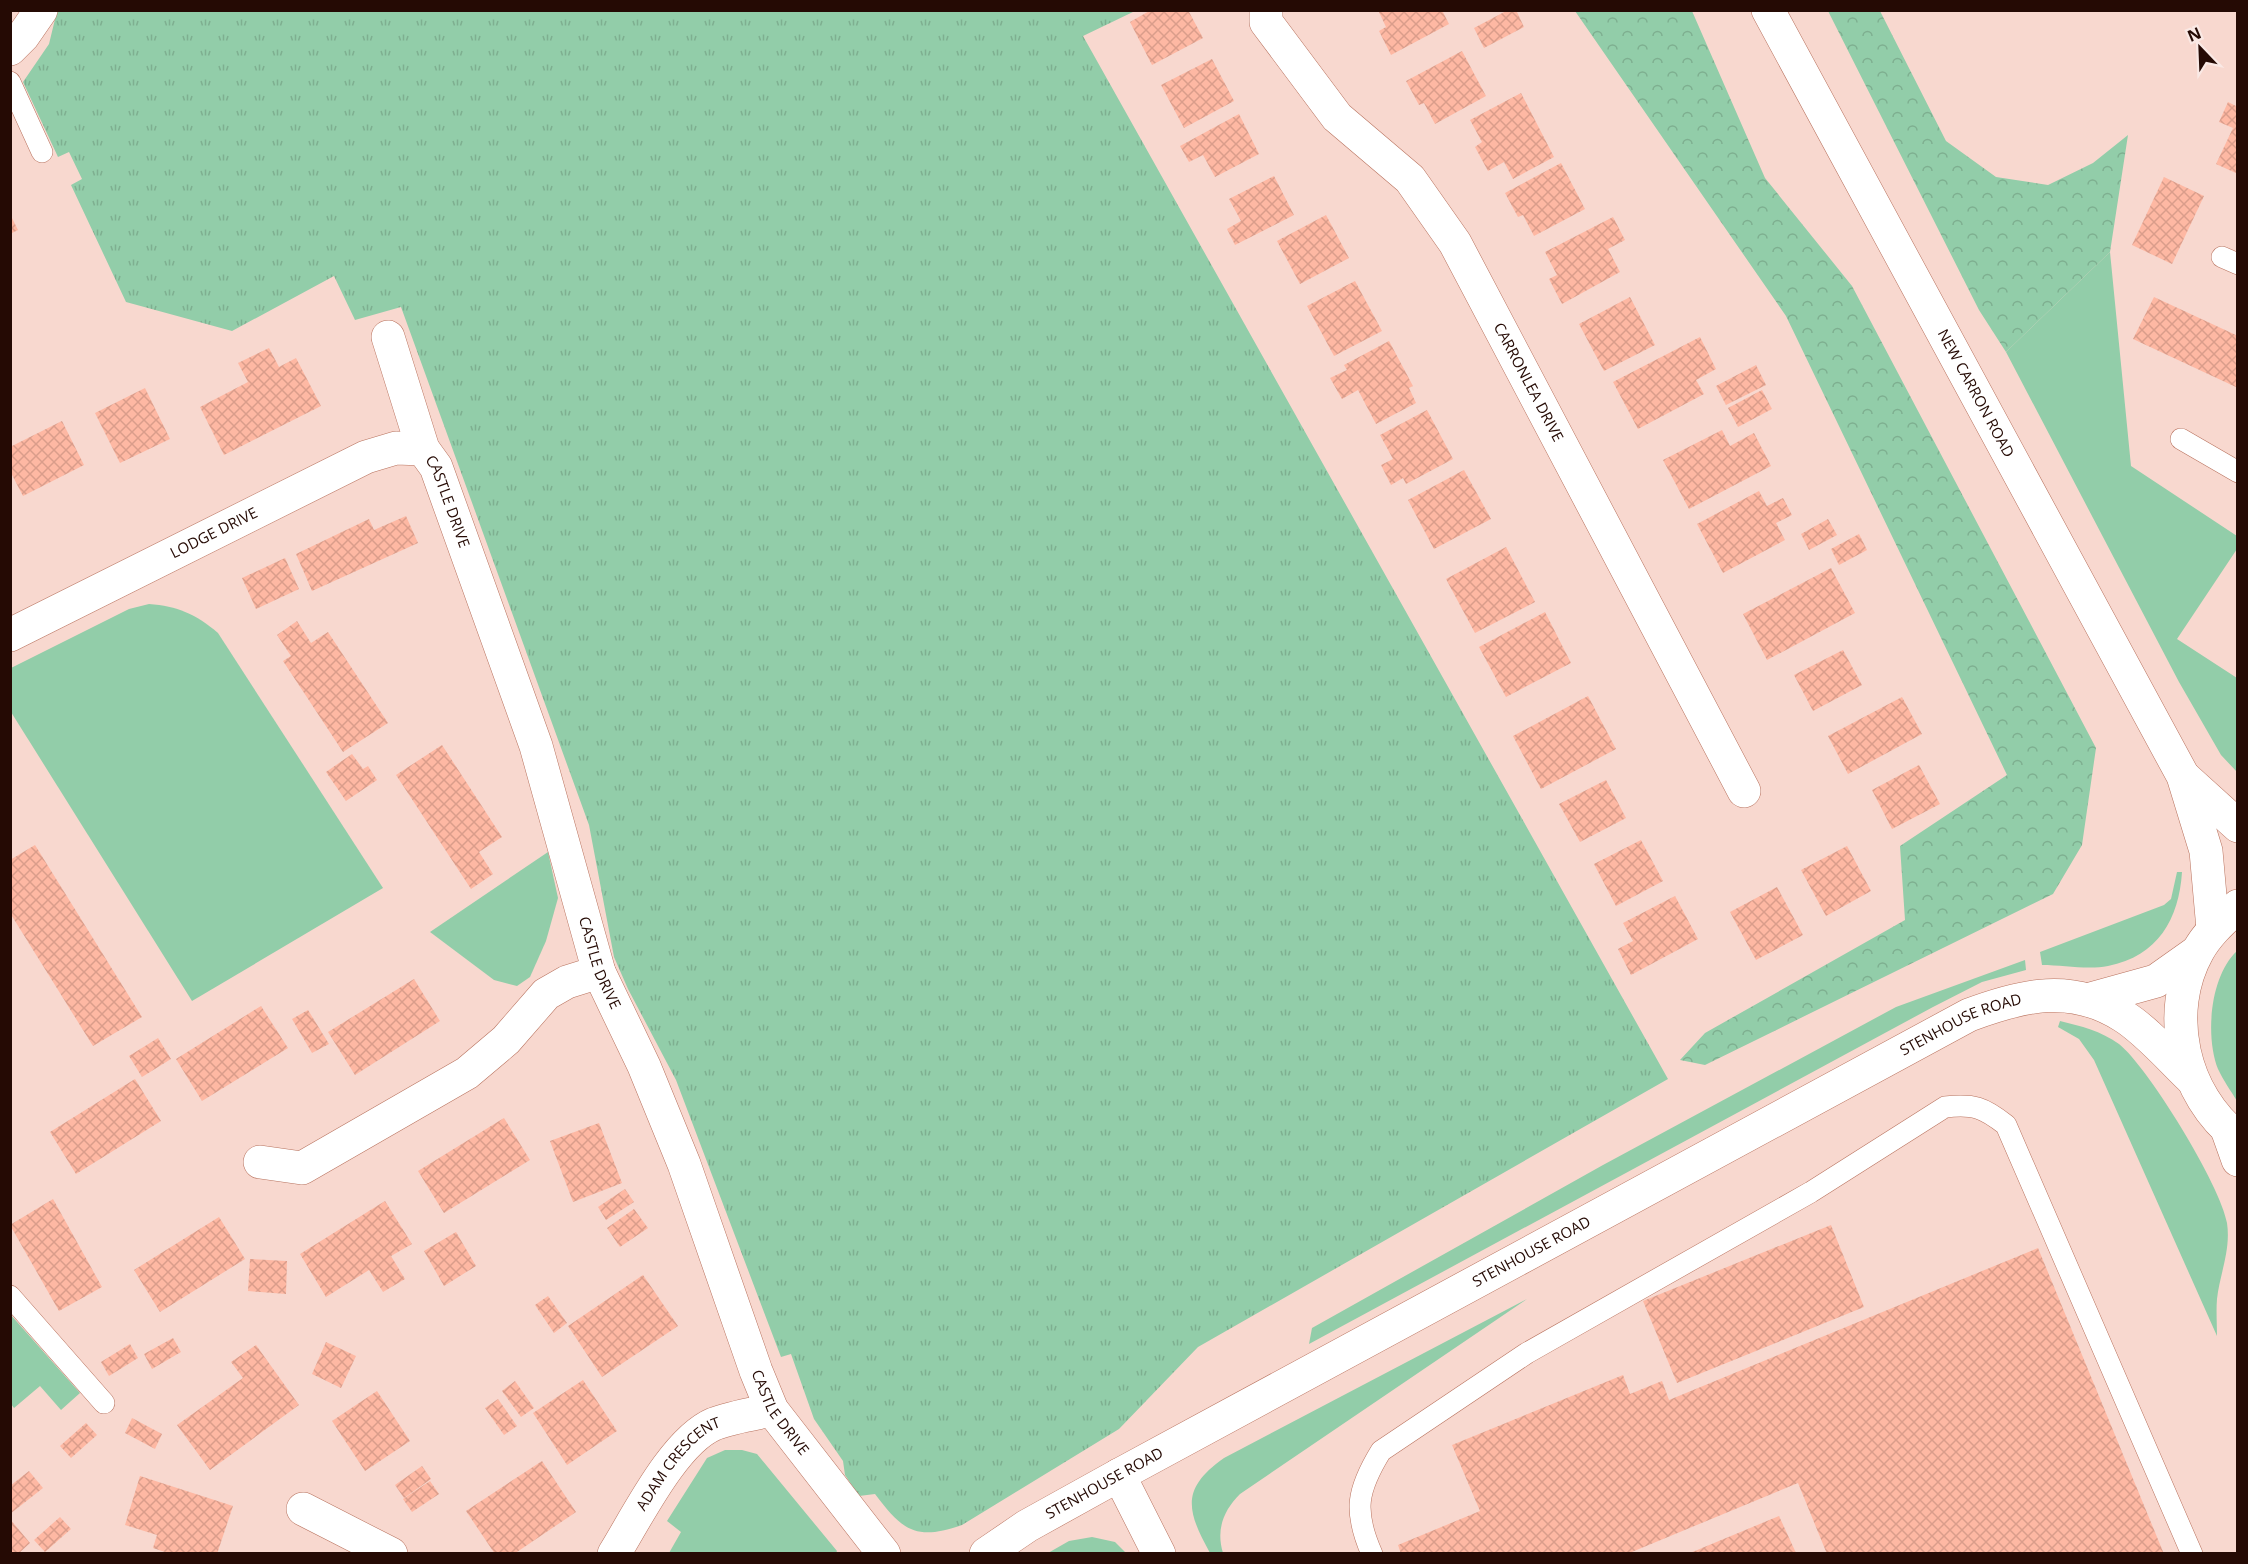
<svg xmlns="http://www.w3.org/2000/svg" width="2248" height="1564" viewBox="0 0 2248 1564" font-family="'Open Sans',sans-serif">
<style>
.green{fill:#92cda9}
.forest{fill:url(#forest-crowns)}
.park{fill:url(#park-tufts)}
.building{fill:url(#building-cross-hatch)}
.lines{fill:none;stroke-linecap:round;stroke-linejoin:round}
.lane-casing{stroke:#b8725e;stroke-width:22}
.street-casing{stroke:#b8725e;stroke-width:34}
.secondary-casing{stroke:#b8725e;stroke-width:34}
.lane{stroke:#fff;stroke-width:21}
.street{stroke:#fff;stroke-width:33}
.secondary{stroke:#fff;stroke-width:33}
.labels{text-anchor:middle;stroke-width:6;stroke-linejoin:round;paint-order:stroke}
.street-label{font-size:15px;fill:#250a04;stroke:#fae9e5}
</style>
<defs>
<pattern id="forest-crowns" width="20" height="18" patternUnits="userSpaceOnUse" patternTransform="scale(1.5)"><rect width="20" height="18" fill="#92cda9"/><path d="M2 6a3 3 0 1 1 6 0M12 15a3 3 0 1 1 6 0" fill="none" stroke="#7eaf90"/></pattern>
<pattern id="park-tufts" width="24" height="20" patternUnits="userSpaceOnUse" patternTransform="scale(1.5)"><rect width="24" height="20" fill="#92cda9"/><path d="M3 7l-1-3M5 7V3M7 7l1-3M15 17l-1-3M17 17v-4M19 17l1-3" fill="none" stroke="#7eaf90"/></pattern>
<pattern id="building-cross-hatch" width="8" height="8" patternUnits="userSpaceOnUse" patternTransform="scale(1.5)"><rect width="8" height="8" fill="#feb8a3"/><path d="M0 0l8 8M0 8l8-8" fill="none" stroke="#da9d8b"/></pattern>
</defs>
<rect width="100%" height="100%" fill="#f8d8cf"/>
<g class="green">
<path d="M2110,252L2131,466L2237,536V549L2177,639L2237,678V772L2221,755L2179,682L2006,352Z"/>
<path d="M149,604C177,606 196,614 218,633L383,888L192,1001L11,712V668L129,609Z"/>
<path d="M548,852L558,898L546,941L530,977L517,986L494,980L430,932Z"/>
<path d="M2177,872H2182C2179,919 2158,956 2108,966C2088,970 2063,965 2042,965L2040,952L2164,905L2171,899Z"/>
<path d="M2237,951V1101C2231,1091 2223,1080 2218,1069C2205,1036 2210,976 2237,951Z"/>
<path d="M2025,960L2026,970L1982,982L1933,1007L1309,1344L1312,1328L1603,1165L1896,1007Z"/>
<path d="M2060,1021C2081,1026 2101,1031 2119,1044C2148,1067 2221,1186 2227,1223C2231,1250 2220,1273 2217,1299C2216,1311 2217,1324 2217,1336L2094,1060L2079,1039L2058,1027Z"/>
<path d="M1527,1299L1240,1494C1223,1511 1216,1530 1223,1553H1210C1187,1511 1180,1489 1224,1458Z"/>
<path d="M10,1314L80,1393L61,1410L40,1386L14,1408L11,1404Z"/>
<path d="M725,1450H742L757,1454L837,1551L836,1553H669L681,1532L667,1521L707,1458Z"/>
<path d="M1092,1537L1115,1542L1126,1553H1048L1069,1541Z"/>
</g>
<g class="forest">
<path d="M1575,11H1692L1765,178L1852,286L2096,748L2082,845L2053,894L1705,1065L1680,1060L1705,1033L1905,920L1900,846L2007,775L1786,316Z"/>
<path d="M1828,11H1880L1946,141L1996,177L2048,185L2093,163L2128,135L2110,252L2006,352L1979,310Z"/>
</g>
<path class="park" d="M57,11H1135L1083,36L1668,1079L1198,1347L1119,1429L962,1525C916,1541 903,1531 875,1494L859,1496L845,1475L843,1461L814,1419L791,1354L781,1357L676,1080L628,989L614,957L589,825L401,307L355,320L334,276L232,331L126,302L71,185L82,179L69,152L58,157L23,82L49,44Z"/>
<g class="building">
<path d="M1151,10H1188L1203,38L1152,65L1130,22Z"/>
<path d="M1378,10H1442L1449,24L1391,55L1379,31L1386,27Z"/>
<path d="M1508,10H1516L1524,27L1484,48L1474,28Z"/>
<path d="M1462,51L1486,96L1435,124L1424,103L1419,105L1406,81Z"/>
<path d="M1212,59L1234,101L1184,128L1161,85Z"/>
<path d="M1521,93L1554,157L1513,179L1504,162L1488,171L1475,147L1482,142L1470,120Z"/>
<path d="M2228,102L2238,107V174L2216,164L2233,128L2219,122Z"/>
<path d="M1239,114L1259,154L1215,177L1203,155L1189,162L1180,146Z"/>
<path d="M1561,163L1585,209L1534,236L1523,215L1518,217L1505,193Z"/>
<path d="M1274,176L1294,215L1235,245L1227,229L1241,221L1229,199Z"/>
<path d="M2164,177L2204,196L2172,264L2132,245Z"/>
<path d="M10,214L18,230L10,234Z"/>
<path d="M1326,215L1349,258L1300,284L1277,241Z"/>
<path d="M1613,217L1625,240L1608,249L1620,272L1562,304L1549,279L1557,275L1545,252Z"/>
<path d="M1355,281L1382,331L1334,356L1307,306Z"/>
<path d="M1630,297L1655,345L1604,371L1579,324Z"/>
<path d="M2154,297L2238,336V388L2133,339Z"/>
<path d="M1700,337L1716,369L1696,380L1704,394L1638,429L1613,382Z"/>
<path d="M1389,341L1413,386L1409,388L1416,403L1376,424L1358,390L1342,399L1330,378L1347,370L1344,365Z"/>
<path d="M269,348L279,367L296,358L321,406L224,455L200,407L248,382L238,363Z"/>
<path d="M1756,365L1766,385L1726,405L1716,386Z"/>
<path d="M145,388L170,439L120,463L95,413Z"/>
<path d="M1762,390L1772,409L1738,427L1728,408Z"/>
<path d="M1427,410L1453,459L1406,484L1403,478L1391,485L1381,465L1393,459L1380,435Z"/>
<path d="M62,421L84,465L23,496L10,471V447Z"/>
<path d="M1722,430L1730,446L1754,433L1771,466L1689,509L1663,460Z"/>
<path d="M1464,470L1491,519L1434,549L1408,500Z"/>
<path d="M1759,491L1767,506L1783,498L1792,515L1776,523L1785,540L1723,573L1697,524Z"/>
<path d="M406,516L418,543L312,591L296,554L369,519L374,530Z"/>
<path d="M1828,519L1837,535L1809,550L1801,534Z"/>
<path d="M1859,534L1867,550L1839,565L1831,549Z"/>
<path d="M1506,547L1535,602L1475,633L1446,579Z"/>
<path d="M285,558L299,589L256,609L242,578Z"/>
<path d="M1831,568L1855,613L1767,660L1743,614Z"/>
<path d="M1545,612L1571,663L1506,697L1479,647Z"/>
<path d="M297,621L311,643L328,632L388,723L343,752L283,661L291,656L277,635Z"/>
<path d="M1843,650L1862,685L1813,711L1794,675Z"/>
<path d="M1588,696L1616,749L1541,789L1513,736Z"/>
<path d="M1902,697L1922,734L1848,774L1828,736Z"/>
<path d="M442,745L502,837L479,852L493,874L471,889L396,775Z"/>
<path d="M352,754L363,769L368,766L377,780L346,801L326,772Z"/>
<path d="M1919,765L1940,804L1892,829L1872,790Z"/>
<path d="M1606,780L1626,818L1580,842L1559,804Z"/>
<path d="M1641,840L1663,881L1616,906L1594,864Z"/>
<path d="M35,845L142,1017L93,1046L10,913V860Z"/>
<path d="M1847,846L1871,891L1826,916L1801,870Z"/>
<path d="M1777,887L1803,935L1756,960L1730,912Z"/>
<path d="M1675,896L1698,939L1631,975L1618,949L1633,941L1623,923Z"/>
<path d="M414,979L440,1021L355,1075L328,1032Z"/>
<path d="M261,1006L288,1048L202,1101L176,1059Z"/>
<path d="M308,1010L329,1044L312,1053L292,1019Z"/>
<path d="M158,1038L171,1059L142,1077L129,1056Z"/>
<path d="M135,1079L161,1121L76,1174L50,1132Z"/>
<path d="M504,1118L530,1160L444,1213L418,1171Z"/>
<path d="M599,1123L622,1183L573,1202L550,1141Z"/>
<path d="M625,1189L634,1202L606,1220L598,1207Z"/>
<path d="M53,1199L102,1287L59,1311L10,1225Z"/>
<path d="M385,1201L412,1244L391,1256L405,1279L383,1292L369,1270L326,1297L300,1254Z"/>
<path d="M634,1209L648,1228L620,1247L607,1228Z"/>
<path d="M219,1217L245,1259L160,1312L134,1270Z"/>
<path d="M1831,1225L1864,1307L1677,1383L1643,1301Z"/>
<path d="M456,1232L476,1266L444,1286L424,1251Z"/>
<path d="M2038,1248L2164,1554H1827L1798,1483L1627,1554H1401L1398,1545L1480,1511L1452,1445L1623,1375L1630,1394L1662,1381L1669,1400Z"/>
<path d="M250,1259L287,1261L286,1294L248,1291Z"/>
<path d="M643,1275L678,1326L602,1377L568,1326Z"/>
<path d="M548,1296L567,1323L554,1333L535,1305Z"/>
<path d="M173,1338L181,1352L152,1369L144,1354Z"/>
<path d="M326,1342L356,1356L341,1388L312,1374Z"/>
<path d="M130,1344L138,1358L109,1376L101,1362Z"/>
<path d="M256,1345L299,1405L210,1470L177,1425L243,1378L231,1362Z"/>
<path d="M583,1380L617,1431L567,1465L533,1413Z"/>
<path d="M515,1381L534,1408L521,1417L502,1391Z"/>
<path d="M377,1391L410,1441L365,1471L332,1421Z"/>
<path d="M498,1399L517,1426L504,1435L485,1408Z"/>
<path d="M132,1418L162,1434L155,1449L125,1433Z"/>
<path d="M86,1423L97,1435L71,1458L60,1446Z"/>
<path d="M542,1461L576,1512L514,1554H495L466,1511Z"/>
<path d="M422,1466L431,1479L404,1498L395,1485Z"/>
<path d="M29,1471L43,1488L10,1514V1486Z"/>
<path d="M140,1476L233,1506L217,1554H171L153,1548L157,1535L125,1525Z"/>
<path d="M430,1481L439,1494L412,1512L403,1499Z"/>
<path d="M1779,1516L1796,1553H1690Z"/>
<path d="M60,1517L71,1529L45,1552L34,1540Z"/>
<path d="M10,1519L30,1543L18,1554H10Z"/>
</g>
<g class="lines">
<g class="lane-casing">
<g id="lane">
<path d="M10,82L42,152"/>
<path d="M2222,257L2238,264"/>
<path d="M2181,439L2238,472"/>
<path d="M10,1296L104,1403"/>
<path d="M1372,1554C1353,1511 1357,1490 1381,1451L1527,1353L1811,1192L1945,1107C1974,1104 1983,1107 2006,1125L2192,1554"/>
</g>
</g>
<g class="street-casing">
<g id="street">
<path id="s1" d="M1266,10V22L1337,117L1410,179L1455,243L1744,791"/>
<path d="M10,49L23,36L41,10"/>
<path id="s2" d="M388,337L423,449L436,467L536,746L599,972L644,1066L684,1164L756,1371L772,1410L884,1554"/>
<path id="s3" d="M10,635L366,457L396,448L423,449"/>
<path d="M2227,1129L2238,1160"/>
<path d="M260,1162L302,1168L467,1073L506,1040L546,994L567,982L599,972"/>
<path d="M1119,1475L1159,1554"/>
<path d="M303,1509L391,1554"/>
<path id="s4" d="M614,1554C637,1517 674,1441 714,1424C732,1417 753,1414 772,1410"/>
</g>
</g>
<g class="secondary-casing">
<g id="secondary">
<path id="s5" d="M1768,10L2183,776L2206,851L2213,929"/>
<path d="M2184,777L2238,826"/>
<path d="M2238,906C2223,920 2208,933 2198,951C2164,1012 2182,1095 2238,1138"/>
<path d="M2091,999L2156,981L2197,952"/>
<path id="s6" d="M986,1554L1027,1526L1119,1475L1969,1015C2023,995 2071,983 2123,1016C2146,1030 2171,1059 2191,1078"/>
</g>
</g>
<use href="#lane" class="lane"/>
<use href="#street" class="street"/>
<use href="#secondary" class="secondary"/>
</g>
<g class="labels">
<g class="street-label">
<text dy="5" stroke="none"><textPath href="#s1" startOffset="462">CARRONLEA DRIVE</textPath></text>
<text dy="5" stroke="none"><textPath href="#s5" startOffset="436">NEW CARRON ROAD</textPath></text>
<text dy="5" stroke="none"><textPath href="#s2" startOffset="176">CASTLE DRIVE</textPath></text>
<text dy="5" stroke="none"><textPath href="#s3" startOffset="228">LODGE DRIVE</textPath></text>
<text dy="5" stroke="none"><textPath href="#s2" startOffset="662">CASTLE DRIVE</textPath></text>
<text dy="5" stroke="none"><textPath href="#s6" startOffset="1110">STENHOUSE ROAD</textPath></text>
<text dy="5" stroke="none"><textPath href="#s6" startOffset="624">STENHOUSE ROAD</textPath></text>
<text dy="5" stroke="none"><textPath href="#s2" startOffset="1148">CASTLE DRIVE</textPath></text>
<text dy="5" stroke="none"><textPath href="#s4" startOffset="112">ADAM CRESCENT</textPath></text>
<text dy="5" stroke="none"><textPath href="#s6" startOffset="138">STENHOUSE ROAD</textPath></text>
</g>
</g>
<rect width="2248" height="1564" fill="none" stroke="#250a04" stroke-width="24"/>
<g transform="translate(2200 48) rotate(337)" stroke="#fae9e5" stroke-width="4.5" paint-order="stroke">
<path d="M0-4.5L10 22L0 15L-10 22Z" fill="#250a04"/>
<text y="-9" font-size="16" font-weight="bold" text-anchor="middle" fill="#250a04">N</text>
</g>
</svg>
